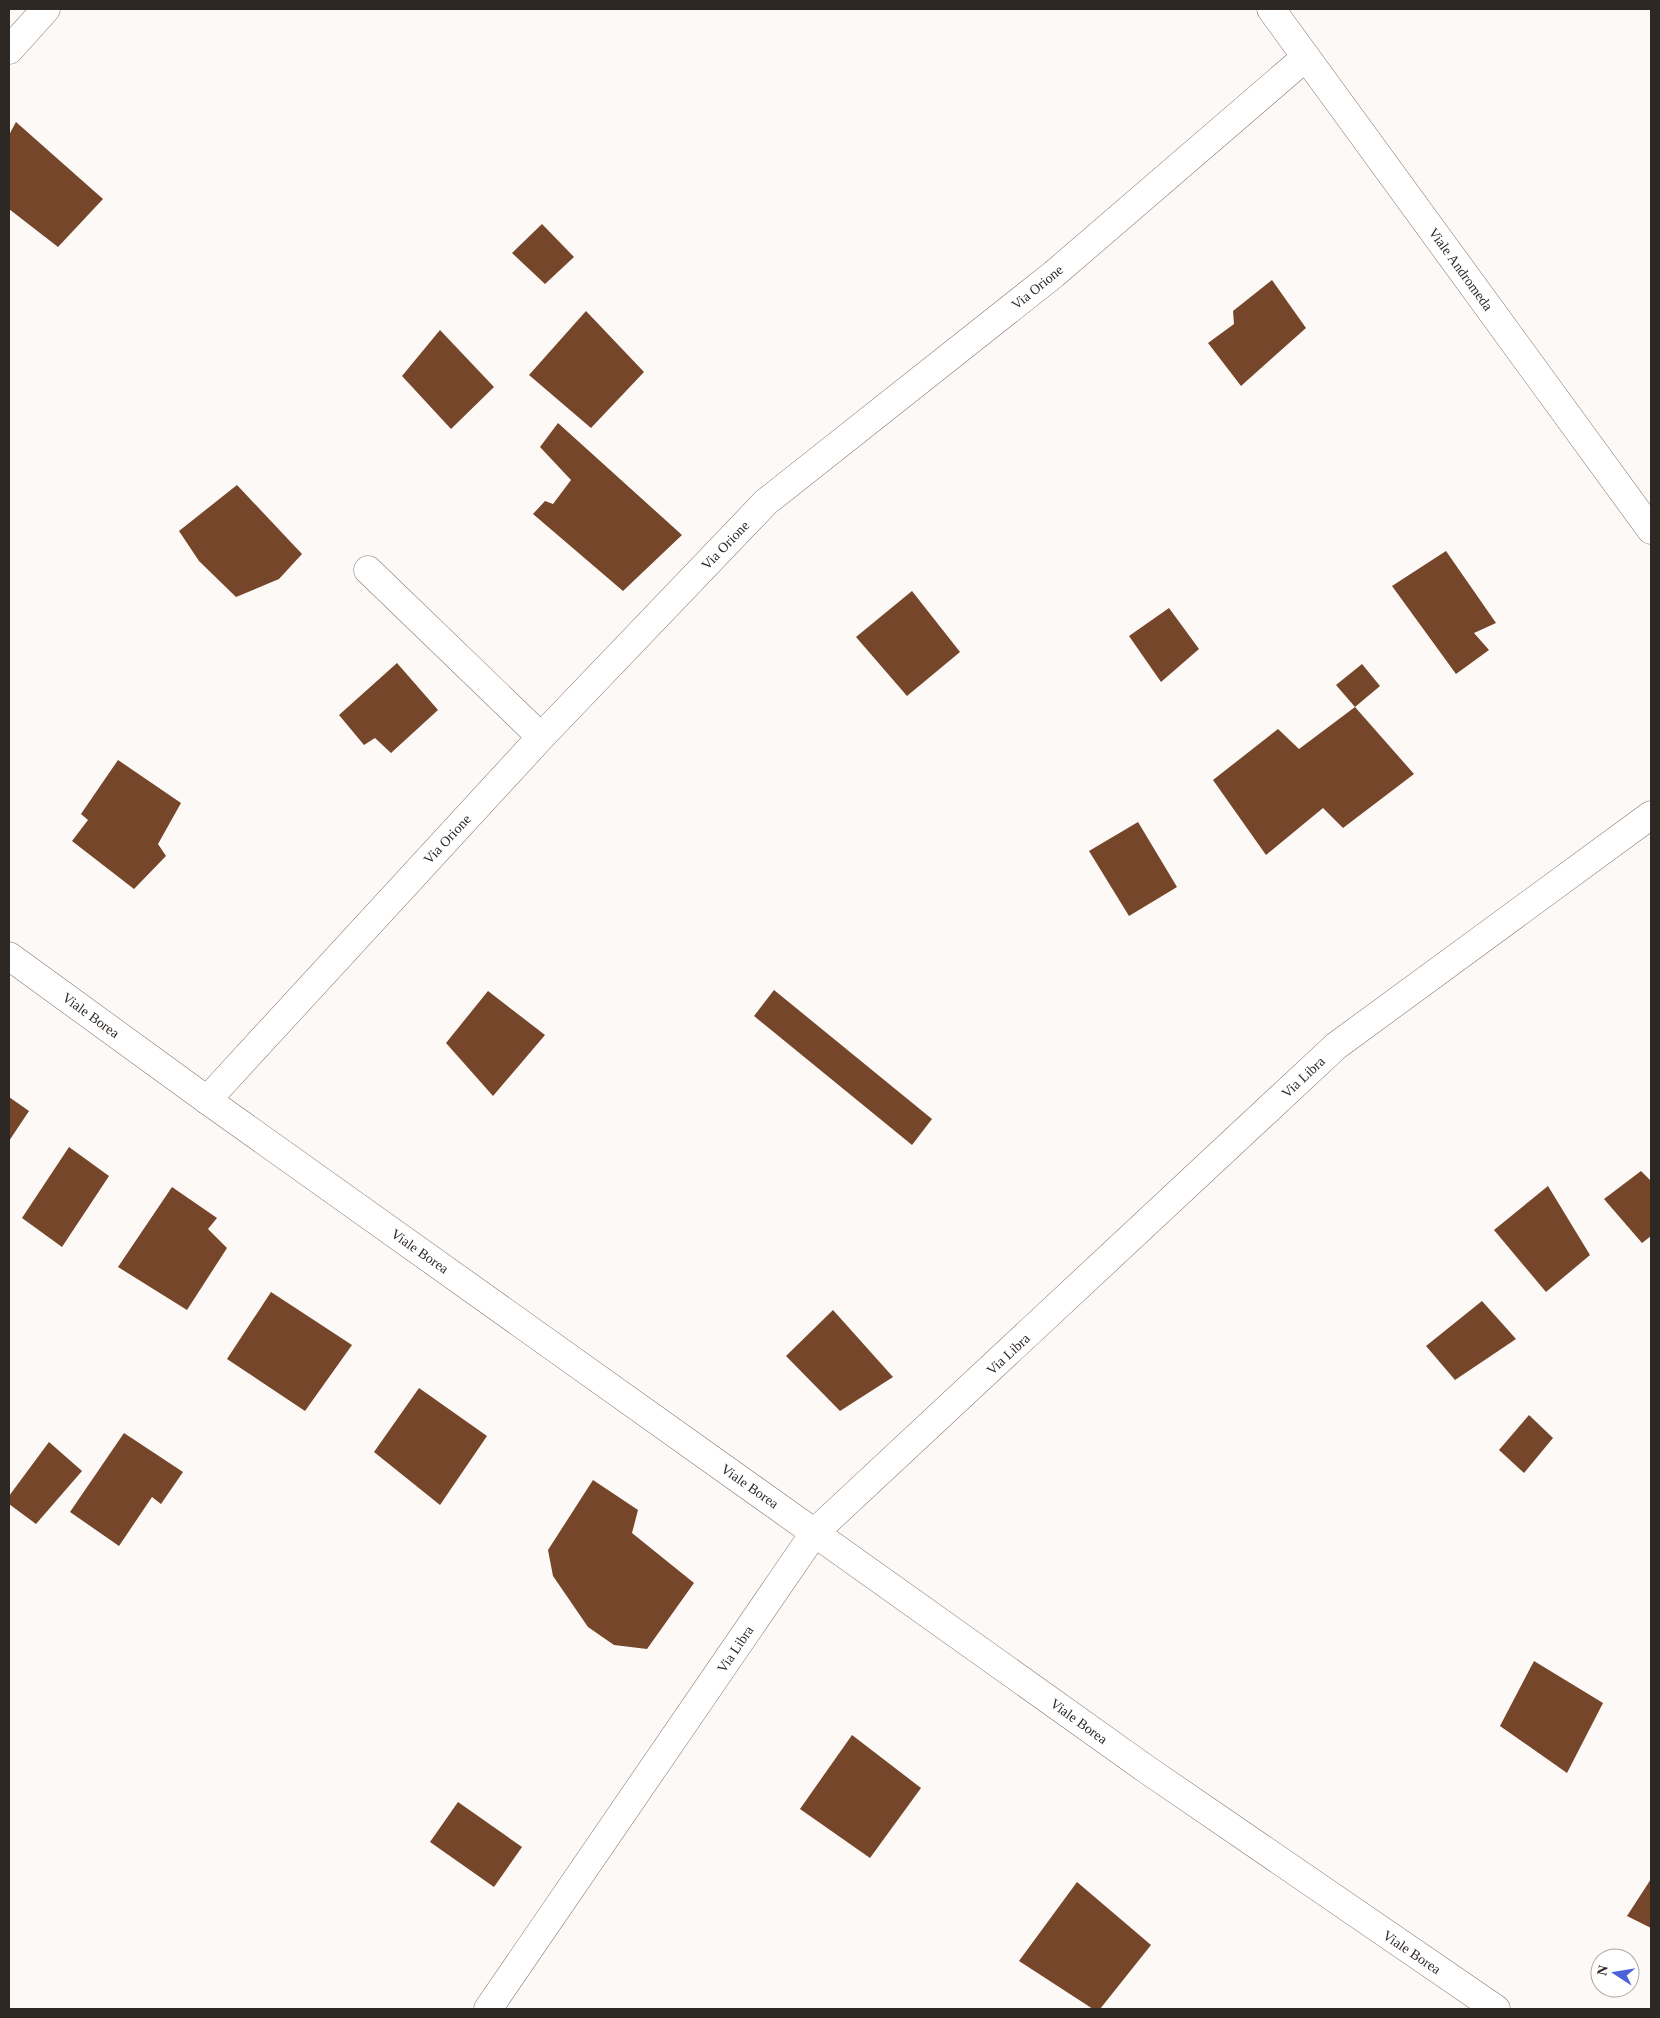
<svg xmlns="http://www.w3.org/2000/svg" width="1660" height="2018" viewBox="0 0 1660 2018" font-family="'Times New Roman',serif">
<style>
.building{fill:#76462a}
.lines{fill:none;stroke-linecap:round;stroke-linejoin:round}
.minor-casing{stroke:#82736b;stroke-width:29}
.minor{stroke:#fff;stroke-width:28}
.labels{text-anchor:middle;stroke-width:5;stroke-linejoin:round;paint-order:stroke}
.street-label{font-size:14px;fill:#2e2824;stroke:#fff}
</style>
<rect width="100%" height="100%" fill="#fcf9f7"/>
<g class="building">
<path d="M16,122L103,199L58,247L9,209V135Z"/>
<path d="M542,224L574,257L545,284L512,253Z"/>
<path d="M1272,280L1306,328L1241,386L1208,343L1234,324L1233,311Z"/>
<path d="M586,311L644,372L591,428L529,375Z"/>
<path d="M440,330L494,387L451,429L402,376Z"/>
<path d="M558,423L682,535L623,591L533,514L545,501L553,504L571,480L540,447Z"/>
<path d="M237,485L302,554L279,579L236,597L199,561L179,531Z"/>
<path d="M1446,551L1496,623L1474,633L1489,650L1456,674L1392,586Z"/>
<path d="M912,591L960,652L907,696L856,637Z"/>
<path d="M1169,608L1199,649L1161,682L1129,636Z"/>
<path d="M397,663L438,710L391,753L375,738L364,745L339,715Z"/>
<path d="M1362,664L1380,686L1355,707L1336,685Z"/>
<path d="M1355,707L1414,774L1343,828L1323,808L1266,855L1213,780L1278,729L1299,749Z"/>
<path d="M118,760L181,803L158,844L166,856L134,889L72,841L88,820L81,814Z"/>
<path d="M1138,822L1177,887L1129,916L1089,851Z"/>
<path d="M774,990L932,1119L912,1145L754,1016Z"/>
<path d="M488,991L545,1035L493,1096L446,1043Z"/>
<path d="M9,1097L29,1111L9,1141Z"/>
<path d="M69,1147L109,1176L62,1247L22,1218Z"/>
<path d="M1641,1171L1651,1181V1236L1642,1243L1604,1199Z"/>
<path d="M1548,1186L1590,1255L1546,1292L1494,1230Z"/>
<path d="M172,1187L217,1218L208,1229L227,1248L187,1310L118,1267Z"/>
<path d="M271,1292L352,1345L305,1411L227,1359Z"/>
<path d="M1482,1301L1516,1339L1455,1380L1426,1346Z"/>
<path d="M833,1310L893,1377L840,1411L786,1356Z"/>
<path d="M419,1388L487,1436L440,1505L374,1452Z"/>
<path d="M1529,1415L1553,1438L1524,1473L1499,1450Z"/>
<path d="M124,1433L183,1472L161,1504L152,1497L119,1546L70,1512Z"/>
<path d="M49,1442L82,1471L36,1524L9,1504V1496Z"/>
<path d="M593,1480L638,1510L632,1533L694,1583L647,1649L614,1645L588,1627L553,1576L548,1550Z"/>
<path d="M1534,1661L1603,1703L1567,1773L1500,1726Z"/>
<path d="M852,1735L921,1788L870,1858L800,1809Z"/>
<path d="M458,1802L522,1847L494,1887L430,1842Z"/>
<path d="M1651,1879V1928L1627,1916Z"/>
<path d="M1077,1882L1151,1945L1100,2009H1093L1019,1961Z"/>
</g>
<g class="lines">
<g class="minor-casing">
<g id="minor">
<path d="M1271,9L1651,530"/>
<path d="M9,50L46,9"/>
<path d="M368,570L541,737"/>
<path d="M9,956L207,1100L1146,1769L1496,2009"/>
<path d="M207,1100L541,737L766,502L1054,274L1306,57"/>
<path d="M488,2009L815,1532L1336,1046L1651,815"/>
</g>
</g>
<use href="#minor" class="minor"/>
</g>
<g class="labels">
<g class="street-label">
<text transform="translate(1461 269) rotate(54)" y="5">Viale Andromeda</text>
<text transform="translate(1037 287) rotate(-39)" y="5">Via Orione</text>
<text transform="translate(725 545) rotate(-46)" y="5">Via Orione</text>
<text transform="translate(447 839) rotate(-47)" y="5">Via Orione</text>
<text transform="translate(91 1015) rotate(36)" y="5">Viale Borea</text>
<text transform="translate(1303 1077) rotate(-43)" y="5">Via Libra</text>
<text transform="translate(420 1251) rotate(35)" y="5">Viale Borea</text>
<text transform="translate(1008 1354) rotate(-43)" y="5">Via Libra</text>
<text transform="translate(750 1486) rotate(35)" y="5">Viale Borea</text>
<text transform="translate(735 1649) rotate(-56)" y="5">Via Libra</text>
<text transform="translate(1079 1721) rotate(36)" y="5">Viale Borea</text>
<text transform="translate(1412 1952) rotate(34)" y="5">Viale Borea</text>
</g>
</g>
<rect width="1660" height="2018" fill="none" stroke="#2e2824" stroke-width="20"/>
<g transform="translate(1615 1973) rotate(282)"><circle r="24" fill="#ffffff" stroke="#aba9a7"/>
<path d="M0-4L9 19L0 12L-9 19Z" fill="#4b63d7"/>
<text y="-8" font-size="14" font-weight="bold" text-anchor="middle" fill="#2e2824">N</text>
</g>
</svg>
